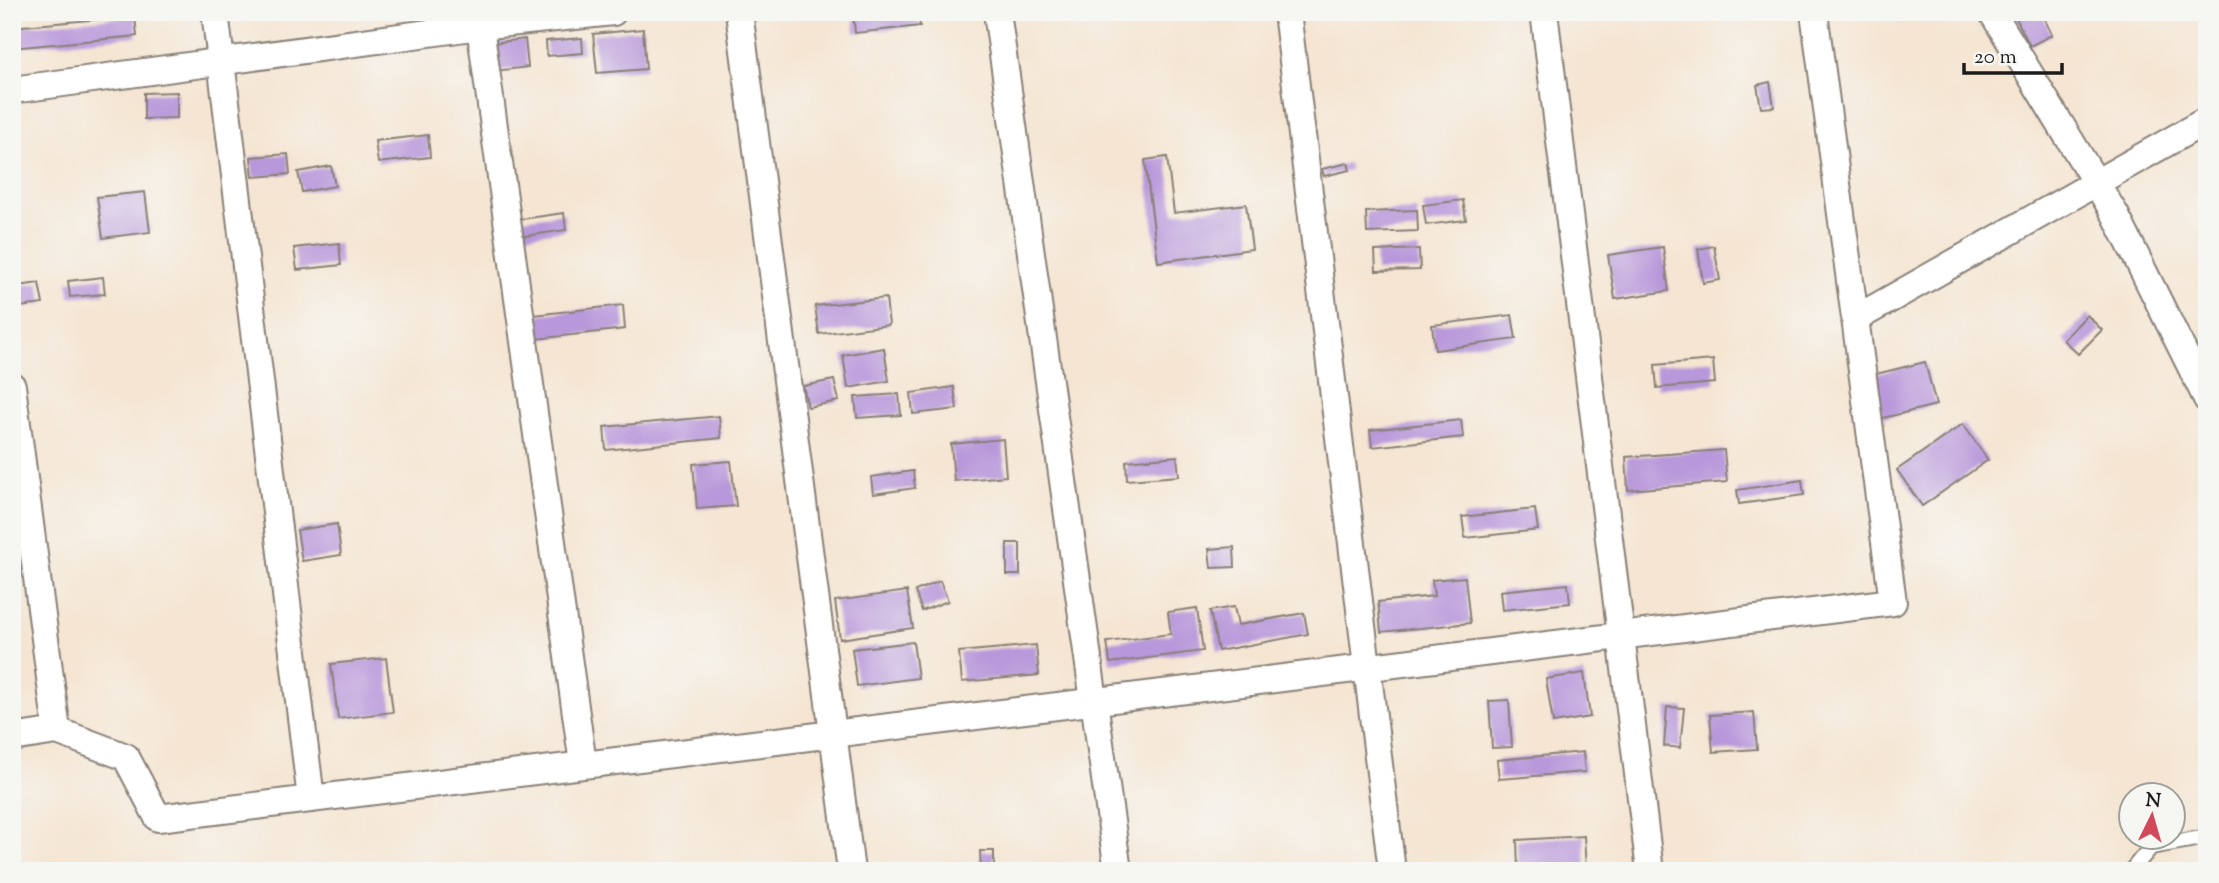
<svg xmlns="http://www.w3.org/2000/svg" width="2219" height="883" viewBox="0 0 2219 883" font-family="'Sorts Mill Goudy',serif">
<style>
.building{fill:#b897da}
.lines{fill:none;stroke-linecap:round;stroke-linejoin:round}
.lane-casing{stroke:#888077;stroke-width:18}
.street-casing{stroke:#888077;stroke-width:30}
.lane{stroke:#fff;stroke-width:14}
.street{stroke:#fff;stroke-width:26}
</style>
<rect width="100%" height="100%" fill="#f6f6f2"/>
<filter id="ink" filterUnits="userSpaceOnUse"><feTurbulence type="fractalNoise" baseFrequency=".0143" numOctaves="2"/><feDisplacementMap in="SourceGraphic" scale="14" xChannelSelector="R" yChannelSelector="G"/><feConvolveMatrix kernelMatrix="1 2 1 2 8 2 1 2 1" color-interpolation-filters="sRGB"/></filter>
<filter id="wash" filterUnits="userSpaceOnUse"><feTurbulence type="fractalNoise" baseFrequency=".00686" numOctaves="4" result="noise"/><feDisplacementMap in="SourceGraphic" scale="28" xChannelSelector="R" yChannelSelector="G"/><feGaussianBlur stdDeviation="1.57" result="paint"/><feColorMatrix in="noise" values="0 0 0 0 0 0 0 0 0 0 0 0 0 0 0 0 0 1.4 0 .05"/><feComposite in="paint" operator="in"/></filter>
<g filter="url(#wash)">
<rect width="100%" height="100%" fill="#f5e5d2"/>
<g id="blocks">
<g class="building">
<path d="M853,12H918L920,26L855,33Z"/>
<path d="M2013,12H2055L2044,18L2052,35L2030,46Z"/>
<path d="M135,16L137,36L12,48V27Z"/>
<path d="M643,29L646,69L597,73L593,34Z"/>
<path d="M582,38L583,53L547,56L546,41Z"/>
<path d="M525,39L528,67L495,71L492,43Z"/>
<path d="M1770,82L1774,107L1761,108L1757,85Z"/>
<path d="M177,92V118L144,119V93Z"/>
<path d="M428,135L430,157L378,163L375,141Z"/>
<path d="M288,154L290,174L253,177L251,157Z"/>
<path d="M1167,157L1174,213L1246,204L1252,249L1158,262L1145,160Z"/>
<path d="M1348,163L1350,170L1324,176L1322,169Z"/>
<path d="M331,166L335,186L302,192L298,172Z"/>
<path d="M145,192L150,232L103,238L97,197Z"/>
<path d="M1463,200L1466,220L1426,225L1423,205Z"/>
<path d="M1417,210L1418,231L1367,233L1366,212Z"/>
<path d="M564,213L566,230L518,237L515,220Z"/>
<path d="M339,243L341,265L297,270L294,248Z"/>
<path d="M1714,246L1720,280L1703,283L1698,249Z"/>
<path d="M1663,247L1669,291L1615,299L1608,255Z"/>
<path d="M1419,249L1420,270L1376,271L1375,251Z"/>
<path d="M103,277L105,294L70,297L68,281Z"/>
<path d="M39,283L43,304L12,308V287Z"/>
<path d="M886,298L889,325L819,334L815,306Z"/>
<path d="M623,305L625,329L536,339L534,315Z"/>
<path d="M1512,315L1516,339L1435,350L1432,325Z"/>
<path d="M2087,315L2102,330L2078,354L2063,340Z"/>
<path d="M884,348L889,381L848,388L843,355Z"/>
<path d="M1713,360L1715,383L1657,388L1655,365Z"/>
<path d="M1925,362L1936,405L1883,418L1872,375Z"/>
<path d="M834,380L839,401L808,407L803,386Z"/>
<path d="M954,387L957,409L913,414L911,393Z"/>
<path d="M899,394L901,415L857,418L855,397Z"/>
<path d="M719,416L721,438L606,450L604,427Z"/>
<path d="M1461,420L1463,437L1372,447L1370,430Z"/>
<path d="M1963,424L1988,460L1922,506L1897,470Z"/>
<path d="M1003,439L1006,476L954,481L951,444Z"/>
<path d="M1724,450L1727,482L1628,490L1626,457Z"/>
<path d="M1177,456L1179,476L1127,480L1126,461Z"/>
<path d="M731,461L736,506L697,509L693,464Z"/>
<path d="M913,471L915,488L873,494L871,477Z"/>
<path d="M1802,480L1804,495L1739,504L1737,490Z"/>
<path d="M1535,509L1538,530L1465,538L1462,517Z"/>
<path d="M337,524L341,555L302,561L297,530Z"/>
<rect x="1007" y="543" width="13" height="32"/>
<path d="M1234,547L1235,567L1211,568L1209,549Z"/>
<path d="M1465,577L1470,623L1381,632L1378,602L1434,596L1432,580Z"/>
<path d="M940,581L948,601L922,611L915,591Z"/>
<path d="M1568,584L1570,603L1502,610L1500,591Z"/>
<path d="M907,591L913,628L840,639L835,601Z"/>
<path d="M1234,607L1238,625L1304,613L1308,634L1218,651L1210,611Z"/>
<path d="M1197,608L1203,651L1110,663L1107,642L1171,634L1168,612Z"/>
<path d="M913,642L918,678L857,686L852,649Z"/>
<path d="M1036,645L1039,675L962,682L959,652Z"/>
<path d="M386,658L393,712L338,719L331,664Z"/>
<path d="M1584,673L1590,717L1553,723L1546,679Z"/>
<path d="M1509,700L1512,747L1492,748L1489,701Z"/>
<path d="M1667,707L1684,708L1680,748L1664,746Z"/>
<path d="M1754,712L1757,749L1713,752L1710,715Z"/>
<path d="M1583,752L1585,772L1499,779L1497,760Z"/>
<path d="M1584,836L1586,870L1518,871L1517,840Z"/>
<path d="M980,851H994V871H981Z"/>
</g>
</g>
</g>
<g filter="url(#ink)">
<use href="#blocks" fill-opacity="0" stroke="#888077" stroke-width="2"/>
<g class="lines">
<g class="lane-casing">
<path id="lane" d="M2131,871L2151,847L2207,837"/>
</g>
<g class="street-casing">
<g id="street">
<path d="M215,12L311,799"/>
<path d="M478,12L583,764"/>
<path d="M739,12L851,871"/>
<path d="M997,12L1118,871"/>
<path d="M1287,12L1392,871"/>
<path d="M1544,12L1650,871"/>
<path d="M1992,12L2115,214L2207,399"/>
<path d="M12,90L480,26L613,12"/>
<path d="M1855,319L2207,120"/>
<path d="M12,386L57,731"/>
<path d="M12,738L57,731L126,757L158,818L1893,602L1814,12"/>
</g>
</g>
<use href="#lane" class="lane"/>
<use href="#street" class="street"/>
</g>
</g>
<rect width="2219" height="883" fill="none" stroke="#f6f6f2" stroke-width="42"/>
<g transform="translate(2152 816) rotate(5)"><circle r="33" fill="#f6f6f2" stroke="#9f9f9c" stroke-width="2"/>
<path d="M0-5L12 26L0 18L-12 26Z" fill="#d1495b"/>
<text y="-10" font-size="19" font-weight="bold" text-anchor="middle" fill="#1c1c1c">N</text>
</g>
<path d="M1964 63v10h98v-10" fill="none" stroke="#1c1c1c" stroke-width="3.5"/>
<text x="1974" y="63" font-size="21" fill="#1c1c1c" stroke="#f6f6f2" stroke-width="5" paint-order="stroke">20 m</text>
</svg>
